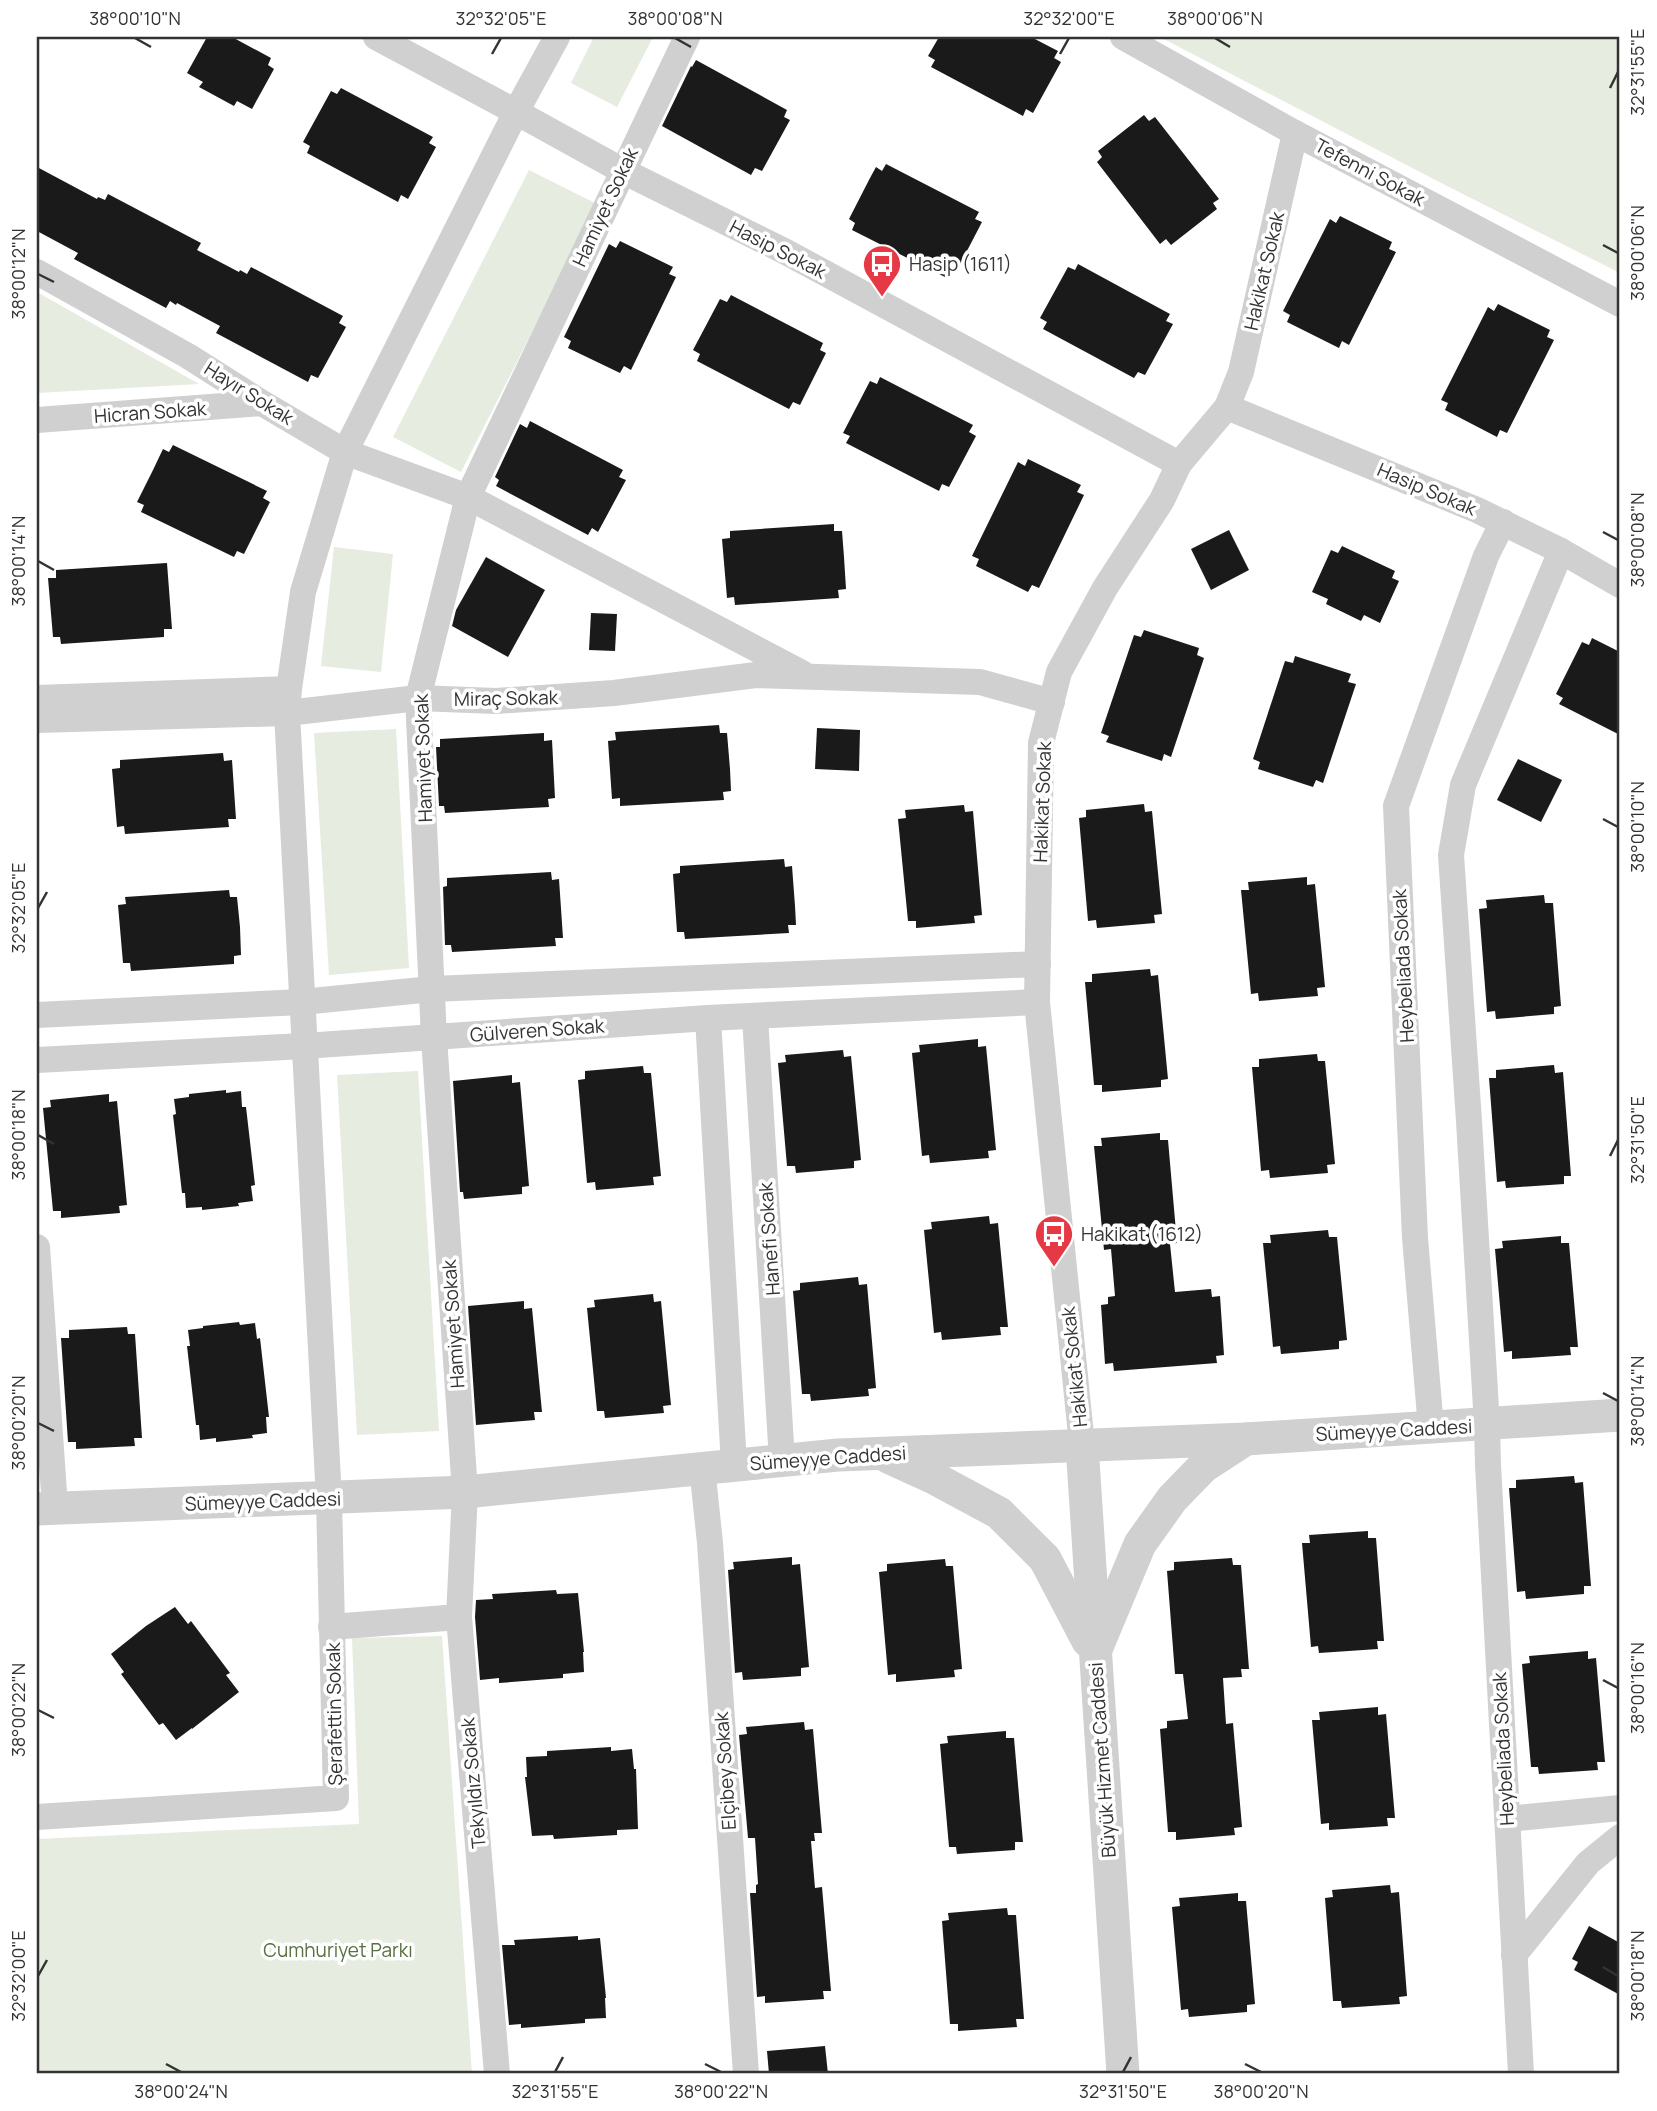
<svg xmlns="http://www.w3.org/2000/svg" width="1657" height="2111" viewBox="0 0 1657 2111" font-family="Manrope,sans-serif">
<style>
.green{fill:#e6ecdf}
.building{fill:#1a1a1a}
.lines{fill:none;stroke-linecap:round;stroke-linejoin:round}
.minor{stroke:#d0d0d0;stroke-width:26}
.tertiary{stroke:#d0d0d0;stroke-width:33}
.ticks{fill:none;stroke:#333;stroke-width:2.5}
.labels{text-anchor:middle;stroke-width:7;stroke-linejoin:round;paint-order:stroke}
.street-label{font-size:19px;fill:#333;stroke:#fff}
.poi-label{font-size:19px;fill:#333;stroke:#fff;text-anchor:start}
.park-label{font-size:19px;fill:#56703f;stroke:#fff}
.neatline{fill:none;stroke:#333;stroke-width:2.5}
.ticks-label{font-size:18px;text-anchor:middle;fill:#333}
</style>
<rect width="100%" height="100%" fill="#fff"/>
<g class="green">
<path d="M594,37H653L617,107L571,83Z"/>
<path d="M1160,37H1620V273L1445,185Z"/>
<path d="M529,170L597,204L461,472L393,437Z"/>
<path d="M37,292L199,384L37,393Z"/>
<path d="M334,547L393,554L381,672L321,666Z"/>
<path d="M396,729L409,968L329,975L314,733Z"/>
<path d="M418,1071L439,1431L357,1435L337,1075Z"/>
<path d="M442,1636L472,2074L37,2073V1839L359,1824L352,1638Z"/>
</g>
<g class="building">
<path d="M207,37H232L271,58L268,65L274,69L252,109L237,101L234,106L199,87L203,82L187,73Z"/>
<path d="M939,37H1031L1058,51L1054,58L1061,62L1033,113L1026,109L1023,116L931,67L935,60L928,56Z"/>
<path d="M696,60L787,110L784,117L790,120L762,171L755,168L751,175L662,126L691,66L692,67Z"/>
<path d="M341,88L433,137L429,143L436,147L408,199L401,195L398,202L307,153L310,146L303,142L331,91L337,94Z"/>
<path d="M1144,115L1149,121L1155,117L1219,199L1213,203L1217,209L1171,245L1166,239L1160,244L1097,162L1102,157L1098,151Z"/>
<path d="M886,164L979,212L975,219L982,222L955,274L948,271L945,277L852,230L855,223L849,219L870,178L876,167L882,171Z"/>
<path d="M37,167L97,199L98,197L105,200L108,194L201,243L197,250L239,272L240,270L247,274L251,267L343,316L339,323L346,327L318,378L311,375L308,382L216,333L220,326L177,303L176,305L170,301L166,308L74,259L78,253L37,231Z"/>
<path d="M1340,216L1392,242L1389,249L1396,252L1349,345L1342,341L1339,348L1287,322L1290,315L1283,311L1330,219L1336,223Z"/>
<path d="M620,241L673,267L669,274L676,277L631,370L624,366L620,373L568,348L571,341L564,337L609,244L616,248Z"/>
<path d="M1078,264L1170,314L1166,321L1173,324L1145,375L1138,372L1134,378L1043,329L1047,322L1040,318L1068,267L1075,270Z"/>
<path d="M731,295L823,343L820,350L826,353L800,405L793,402L789,409L697,361L700,354L693,350L720,299L727,302Z"/>
<path d="M1498,304L1550,330L1547,337L1554,340L1507,433L1500,430L1497,437L1445,410L1448,403L1441,400L1488,307L1494,311Z"/>
<path d="M880,377L973,425L969,432L976,436L949,487L942,484L939,491L846,443L850,436L843,433L870,381L877,384Z"/>
<path d="M530,421L623,470L619,477L626,480L598,532L592,528L588,535L496,486L499,480L495,477L520,424L527,428Z"/>
<path d="M173,445L267,491L263,498L270,502L244,554L237,551L234,557L141,512L144,505L137,502L153,470L163,449L169,452Z"/>
<path d="M1028,459L1081,485L1077,492L1084,495L1039,588L1032,585L1028,592L976,566L979,559L972,556L1018,462L1025,466Z"/>
<path d="M834,524V531H842L844,557L846,589L838,590L839,598L735,605L734,597L727,598L722,539L730,538V531Z"/>
<path d="M1229,530L1249,570L1211,590L1191,549Z"/>
<path d="M1342,546L1395,571L1392,578L1399,581L1380,623L1364,615L1361,621L1326,604L1328,599L1312,592L1331,550L1338,553Z"/>
<path d="M486,557L545,590L508,657L452,626L456,610Z"/>
<path d="M167,563L172,629H164V637L61,644L60,637H53L48,578H56V570Z"/>
<path d="M591,613L617,614L615,651L589,650Z"/>
<path d="M1144,630L1199,648L1197,655L1204,658L1171,757L1164,754L1162,761L1106,742L1109,736L1101,733L1134,635L1141,637Z"/>
<path d="M1592,638L1620,652V735L1559,704L1563,698L1556,694L1582,642L1589,645Z"/>
<path d="M1295,656L1351,674L1348,682L1356,684L1323,783L1316,780L1313,787L1258,769L1260,762L1253,759L1285,661L1293,663Z"/>
<path d="M719,725L720,733H727L730,769L731,791L723,792L724,800L620,806V798L612,799L608,741L616,740L615,732Z"/>
<path d="M817,728L860,730L859,771L815,769Z"/>
<path d="M544,733V741L552,740L555,798L548,799L549,807L445,813L444,806H439L436,747H440V739Z"/>
<path d="M223,753L224,761L232,760L236,819H228L229,827L125,834L124,826L117,827L112,769L120,768V760Z"/>
<path d="M1518,759L1562,780L1541,822L1497,800Z"/>
<path d="M1144,804L1145,812L1152,811L1162,914L1154,915L1155,923L1097,928L1096,920L1088,921L1079,818L1086,817V810Z"/>
<path d="M964,805L965,812L973,811L982,915L974,916L975,923L916,928V921H908L898,819L906,818L905,810Z"/>
<path d="M784,859L785,867L792,866L795,906L796,925H788L789,933L685,939L684,932H677L673,874L680,873V866Z"/>
<path d="M551,872L552,880L559,879L563,938H555L556,946L452,952L451,945H445L443,887L447,886V878Z"/>
<path d="M1307,877V885L1315,884L1325,987L1317,988L1318,996L1259,1001L1258,993L1251,994L1241,890H1249L1248,882Z"/>
<path d="M229,890L230,897H237L240,927L241,955L234,956V964L131,971L130,963H123L118,905L126,904L125,897Z"/>
<path d="M1544,895L1545,903H1553L1561,1006L1554,1007V1014L1496,1019L1495,1011L1487,1012L1479,909L1487,908L1486,900Z"/>
<path d="M1150,969L1151,976L1158,975L1168,1079L1161,1080V1087L1102,1092V1085H1094L1085,982H1092V974Z"/>
<path d="M978,1039V1047L986,1046L996,1150L988,1151L989,1158L930,1163L929,1155L922,1156L912,1053L920,1052L919,1045Z"/>
<path d="M843,1050L844,1057L851,1056L861,1160L854,1161V1168L796,1173L795,1166H787L778,1063L786,1062L785,1055Z"/>
<path d="M1317,1054L1318,1061H1325L1335,1164L1327,1165L1328,1173L1270,1178L1269,1170L1261,1171L1252,1067H1259V1059Z"/>
<path d="M1554,1065L1555,1073L1563,1072L1571,1176H1564V1184L1506,1188L1505,1181L1497,1182L1489,1078H1496V1070Z"/>
<path d="M643,1066L644,1073H651L661,1176L653,1177L654,1185L596,1190L595,1182L587,1183L578,1080L585,1079V1071Z"/>
<path d="M512,1075V1083L520,1082L529,1186L522,1187V1194L464,1199L463,1192H460L453,1081Z"/>
<path d="M226,1090V1093L241,1091L242,1107H246L255,1185L251,1186L253,1201L238,1203L239,1206L202,1210V1207L186,1208L185,1193H182L173,1115L176,1114L174,1099L189,1097V1094Z"/>
<path d="M109,1094V1102L117,1101L127,1205L119,1206L120,1213L61,1218V1211H53L43,1108L51,1107L50,1100Z"/>
<path d="M1160,1133V1140H1168L1177,1243L1170,1244L1175,1292L1211,1289L1212,1297L1220,1296L1224,1355L1216,1356L1217,1363L1114,1371L1113,1363L1105,1364L1101,1305L1108,1304V1297L1115,1296L1111,1249L1104,1250L1094,1146H1102L1101,1138Z"/>
<path d="M989,1216L990,1224L998,1223L1008,1327H1000L1001,1335L942,1340L941,1332L934,1333L924,1230L932,1229L931,1222Z"/>
<path d="M1328,1230L1329,1237H1337L1347,1340L1339,1341V1349L1281,1354L1280,1346L1273,1347L1263,1243H1271L1270,1235Z"/>
<path d="M1561,1236V1243H1569L1578,1347H1570L1571,1355L1512,1359V1351L1504,1352L1495,1249L1503,1248L1502,1241Z"/>
<path d="M858,1277L859,1285L867,1284L876,1388L868,1389L869,1396L811,1401L810,1394H802L793,1291L800,1290V1283Z"/>
<path d="M653,1294L654,1302L661,1301L671,1405L663,1406L664,1413L605,1418L604,1411H597L587,1308L595,1307L594,1300Z"/>
<path d="M524,1301V1309L532,1308L542,1412H534L535,1420L476,1425L468,1306Z"/>
<path d="M239,1322L240,1325L255,1323L257,1339L260,1338L269,1417H266L267,1433L252,1435L253,1438L216,1442V1438L200,1440L199,1425H196L187,1346H190L188,1330L203,1328V1326Z"/>
<path d="M127,1327L128,1334H135L142,1438H134L135,1446L76,1449V1442H68L61,1338H69V1330Z"/>
<path d="M1574,1476L1575,1483L1583,1482L1591,1586H1584V1594L1526,1599L1525,1591L1517,1592L1509,1488H1516V1480Z"/>
<path d="M1368,1531V1538H1376L1384,1641H1377L1378,1649L1319,1653L1318,1646L1311,1647L1302,1543H1310L1309,1535Z"/>
<path d="M792,1557V1565L800,1564L809,1667L801,1668V1676L743,1680L742,1672L735,1673L728,1570L734,1569L733,1562Z"/>
<path d="M1232,1558L1233,1565H1241L1249,1669H1241L1242,1677L1223,1678L1226,1724L1233,1723L1242,1827L1234,1828L1235,1835L1176,1840V1832H1168L1160,1729L1167,1728V1721L1188,1719L1183,1674H1175L1167,1571L1174,1570V1562Z"/>
<path d="M945,1559L946,1566H953L962,1669L954,1670L955,1677L896,1682V1674L888,1675L879,1572L887,1571V1564Z"/>
<path d="M556,1590L557,1594L578,1593L584,1652H583L584,1672L563,1674V1678L499,1683V1678L480,1680L475,1617L476,1600L493,1599L492,1594Z"/>
<path d="M175,1607L188,1624L191,1621L230,1673L226,1675L239,1692L192,1729V1728L176,1740L163,1723L159,1725L121,1674L124,1672L111,1654L146,1626Z"/>
<path d="M1588,1651V1659L1596,1658L1605,1762H1597L1598,1770L1539,1774L1538,1767H1531L1522,1664L1530,1663L1529,1656Z"/>
<path d="M1378,1707V1715L1386,1714L1395,1818H1387L1388,1826L1329,1830V1823L1321,1824L1312,1720H1320L1319,1712Z"/>
<path d="M804,1722L805,1730L813,1729L822,1833H814L815,1841H811L815,1888L822,1887L831,1991H823L824,1999L765,2003V1996L757,1997L750,1893H756V1885L758,1884L755,1838H748L739,1735L747,1734L746,1727Z"/>
<path d="M1006,1731V1738H1014L1023,1842H1015V1850L957,1854L956,1847H949L940,1744L948,1743L947,1736Z"/>
<path d="M611,1747V1751L632,1749L634,1769H636L638,1829L617,1830V1835L585,1837L554,1839L553,1835L532,1836L525,1777H527L526,1757L547,1756V1751Z"/>
<path d="M1390,1885L1391,1893L1399,1892L1407,1996L1399,1997L1400,2004L1342,2008L1341,2001H1333L1325,1898L1333,1897L1332,1890Z"/>
<path d="M1238,1893V1901H1246L1255,2004L1247,2005V2012L1189,2017L1188,2009L1181,2010L1172,1907L1180,1906L1179,1898Z"/>
<path d="M1007,1908L1008,1915H1016L1024,2019H1016L1017,2027L958,2031V2024H950L942,1921L949,1920L948,1913Z"/>
<path d="M1589,1926L1620,1943V1995L1574,1970L1578,1962L1572,1959Z"/>
<path d="M578,1936V1940L600,1938L606,1998H605L606,2018L585,2019V2023L521,2028V2024L509,2025L502,1945H515L514,1940Z"/>
<path d="M825,2046L828,2074H769L767,2051Z"/>
</g>
<g class="lines">
<g class="minor">
<path d="M376,37L516,112L623,171L786,252L1179,464"/>
<path d="M1123,37L1295,133L1620,304"/>
<path d="M37,272L188,356L262,403L345,452L468,497L802,673"/>
<path d="M1227,407L1477,510L1561,551L1620,585"/>
<path d="M37,420L262,403"/>
<path d="M37,698L289,689"/>
<path d="M37,720L287,713L418,698L496,701L614,693L756,675L980,682L1052,702"/>
<path d="M37,1015L302,1002L432,989L1038,964"/>
<path d="M755,1017L782,1461"/>
<path d="M708,1018L734,1465"/>
<path d="M37,1060L304,1046L708,1018L1037,1002"/>
<path d="M37,1247L55,1507"/>
<path d="M1431,1428L1415,1238L1396,806L1486,556L1503,522"/>
<path d="M1082,1445L1037,1002L1041,743L1059,672L1105,588L1162,500L1179,464L1227,407L1241,372L1295,133"/>
<path d="M702,1467L710,1543L746,2074"/>
<path d="M331,1627L459,1617"/>
<path d="M37,1817L336,1798L329,1499L287,713L289,689L303,592L345,452L516,112L557,37"/>
<path d="M1507,1819L1620,1808"/>
<path d="M1514,1955L1588,1863L1620,1837"/>
<path d="M497,2074L459,1617L465,1492L434,1038L418,698L468,497L687,37"/>
<path d="M1521,2074L1488,1465L1487,1425L1469,1121L1451,855L1463,785L1561,551"/>
</g>
<g class="tertiary">
<path d="M1082,1445L1123,2074"/>
<path d="M888,1457L934,1478L999,1513L1045,1559L1088,1641"/>
<path d="M37,1509L465,1492L838,1455L1246,1439L1620,1415"/>
<path d="M1097,1647L1140,1544L1172,1499L1203,1467L1246,1439"/>
</g>
</g>
<path class="ticks" d="M135,38L151,47M675,38L691,47M1215,38L1230,47M492,54L501,38M1060,54L1069,38M1610,88L1618,72M1603,245L1618,253M38,274L54,282M1603,532L1618,540M38,561L54,570M1603,819L1618,827M38,908L47,892M38,1135L54,1144M1610,1156L1618,1140M1603,1393L1618,1401M38,1423L54,1431M1603,1680L1618,1688M38,1710L54,1718M1603,1967L1618,1976M38,1976L47,1960M166,2064L181,2072M705,2064L721,2072M1245,2064L1261,2072M555,2072L563,2057M1123,2072L1131,2057"/>
<defs>
<g id="bus-pin" transform="scale(2.0125)"><path d="M0 17L-7.5 6A9.5 9.5 0 1 1 7.5 6Z" fill="#e63946" stroke="#fff"/><path d="M-5-6H5V4H4V6H2V4H-2V6H-4V4H-5ZM-3.5-4V0h7V-4ZM-3.5 1.2v1.5H-2V1.2ZM2 1.2v1.5H3.5V1.2Z" fill="#fff"/></g>
</defs>
<g fill-rule="evenodd">
<use href="#bus-pin" x="882" y="264"/>
<use href="#bus-pin" x="1054" y="1234"/>
</g>
<g class="labels">
<g class="street-label">
<text transform="translate(1370 172) rotate(28)" y="7">Tefenni Sokak</text>
<text transform="translate(605 207) rotate(-65)" y="7">Hamiyet Sokak</text>
<text transform="translate(778 249) rotate(27)" y="7">Hasip Sokak</text>
<text transform="translate(1264 271) rotate(-77)" y="7">Hakikat Sokak</text>
<text transform="translate(249 393) rotate(32)" y="7">Hayır Sokak</text>
<text transform="translate(150 412) rotate(-4)" y="7">Hicran Sokak</text>
<text transform="translate(1427 489) rotate(23)" y="7">Hasip Sokak</text>
<text transform="translate(506 698) rotate(-1)" y="7">Miraç Sokak</text>
<text transform="translate(423 758) rotate(-92)" y="7">Hamiyet Sokak</text>
<text transform="translate(1042 802) rotate(-88)" y="7">Hakikat Sokak</text>
<text transform="translate(1403 966) rotate(-93)" y="7">Heybeliada Sokak</text>
<text transform="translate(537 1030) rotate(-4)" y="7">Gülveren Sokak</text>
<text transform="translate(769 1239) rotate(-94)" y="7">Hanefi Sokak</text>
<text transform="translate(453 1324) rotate(-94)" y="7">Hamiyet Sokak</text>
<text transform="translate(1074 1367) rotate(-96)" y="7">Hakikat Sokak</text>
<text transform="translate(1394 1430) rotate(-3)" y="7">Sümeyye Caddesi</text>
<text transform="translate(828 1458) rotate(-4)" y="7">Sümeyye Caddesi</text>
<text transform="translate(263 1501) rotate(-2)" y="7">Sümeyye Caddesi</text>
<text transform="translate(334 1714) rotate(-91)" y="7">Şerafettin Sokak</text>
<text transform="translate(1503 1749) rotate(-93)" y="7">Heybeliada Sokak</text>
<text transform="translate(1102 1760) rotate(-94)" y="7">Büyük Hizmet Caddesi</text>
<text transform="translate(725 1771) rotate(-94)" y="7">Elçibey Sokak</text>
<text transform="translate(473 1783) rotate(-95)" y="7">Tekyıldız Sokak</text>
</g>
<g class="poi-label">
<text x="909" y="271">Hasip (1611)</text>
<text x="1081" y="1241">Hakikat (1612)</text>
</g>
<g class="park-label">
<text x="338" y="1957">Cumhuriyet Parkı</text>
</g>
</g>
<rect width="1657" height="2111" fill="none" stroke="#ffffff" stroke-width="77"/>
<rect x="38" y="38" width="1580" height="2034" class="neatline"/>
<g class="ticks-label">
<text x="135" y="25">38°00'10"N</text>
<text x="501" y="25">32°32'05"E</text>
<text x="675" y="25">38°00'08"N</text>
<text x="1069" y="25">32°32'00"E</text>
<text x="1215" y="25">38°00'06"N</text>
<text transform="translate(1638 72) rotate(-90)" y="6">32°31'55"E</text>
<text transform="translate(1638 253) rotate(-90)" y="6">38°00'06"N</text>
<text transform="translate(19 274) rotate(-90)" y="6">38°00'12"N</text>
<text transform="translate(1638 540) rotate(-90)" y="6">38°00'08"N</text>
<text transform="translate(19 561) rotate(-90)" y="6">38°00'14"N</text>
<text transform="translate(1638 827) rotate(-90)" y="6">38°00'10"N</text>
<text transform="translate(19 908) rotate(-90)" y="6">32°32'05"E</text>
<text transform="translate(19 1135) rotate(-90)" y="6">38°00'18"N</text>
<text transform="translate(1638 1140) rotate(-90)" y="6">32°31'50"E</text>
<text transform="translate(1638 1401) rotate(-90)" y="6">38°00'14"N</text>
<text transform="translate(19 1423) rotate(-90)" y="6">38°00'20"N</text>
<text transform="translate(1638 1688) rotate(-90)" y="6">38°00'16"N</text>
<text transform="translate(19 1710) rotate(-90)" y="6">38°00'22"N</text>
<text transform="translate(1638 1976) rotate(-90)" y="6">38°00'18"N</text>
<text transform="translate(19 1976) rotate(-90)" y="6">32°32'00"E</text>
<text x="181" y="2098">38°00'24"N</text>
<text x="555" y="2098">32°31'55"E</text>
<text x="721" y="2098">38°00'22"N</text>
<text x="1123" y="2098">32°31'50"E</text>
<text x="1261" y="2098">38°00'20"N</text>
</g>
</svg>
